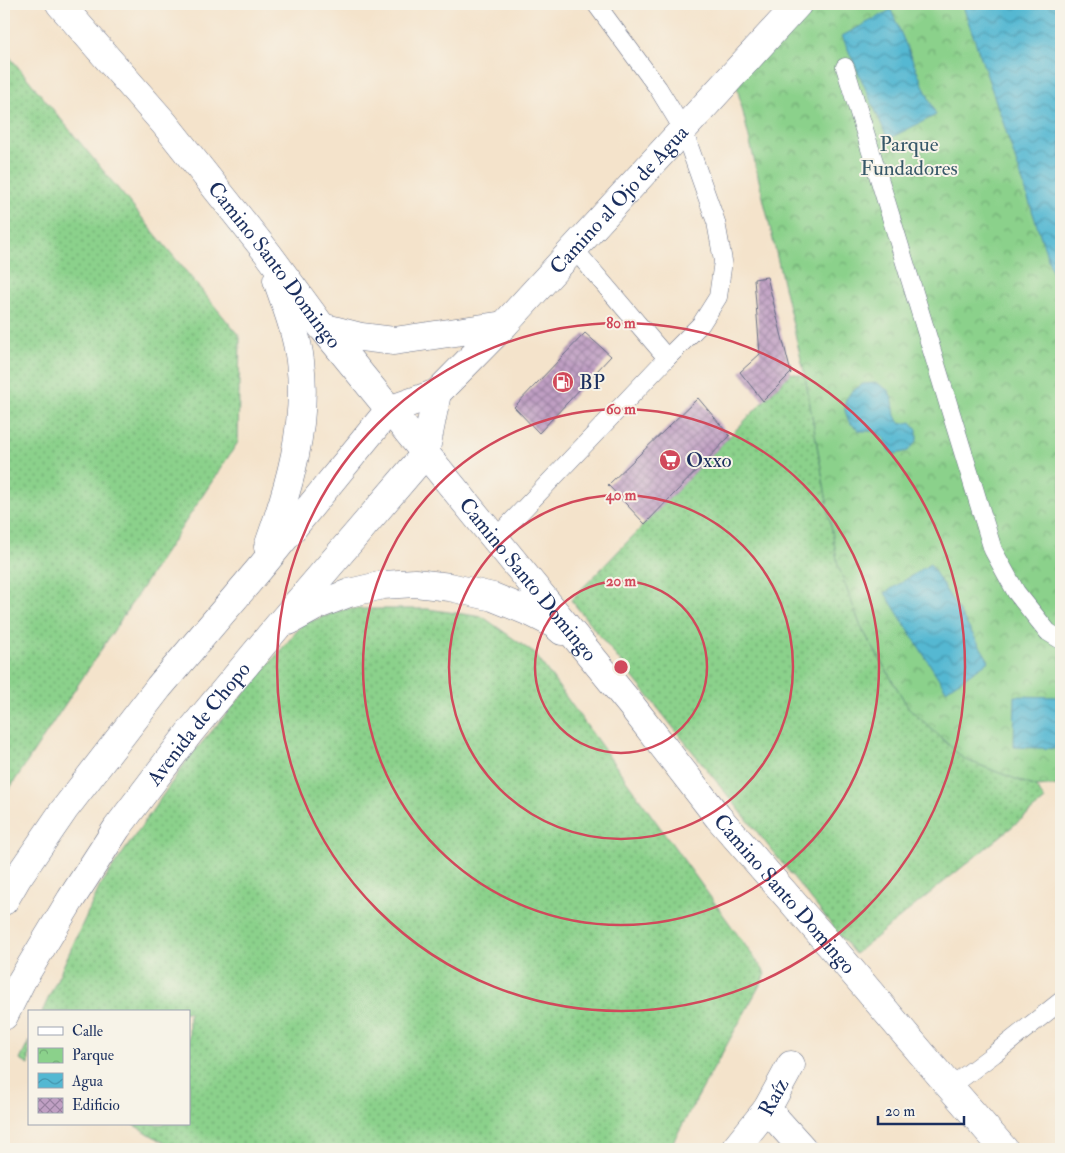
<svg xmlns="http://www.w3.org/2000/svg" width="1065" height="1153" viewBox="0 0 1065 1153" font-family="'IM FELL Double Pica',serif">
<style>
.grass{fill:url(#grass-dots);stroke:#538074}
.park{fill:url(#park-crowns);stroke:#538074}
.water{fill:url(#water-waves);stroke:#387498}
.building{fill:url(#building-cross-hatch)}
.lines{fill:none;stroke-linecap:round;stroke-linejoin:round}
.lane-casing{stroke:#676e84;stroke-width:19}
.street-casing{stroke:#676e84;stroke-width:29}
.secondary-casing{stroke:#676e84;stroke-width:29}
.lane{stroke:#fff;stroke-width:18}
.street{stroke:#fff;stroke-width:28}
.secondary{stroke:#fff;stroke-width:28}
.ring{fill:none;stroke:#d1495b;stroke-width:2.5}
.labels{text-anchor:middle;stroke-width:4;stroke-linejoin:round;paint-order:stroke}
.park-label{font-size:21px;fill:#375869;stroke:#f7f3e8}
.street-label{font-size:21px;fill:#1b2f5e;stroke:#f7f3e8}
.poi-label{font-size:21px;fill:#1b2f5e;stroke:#f7f3e8;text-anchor:start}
.centre{fill:#d1495b;stroke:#f7f3e8;stroke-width:2.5}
.ring-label{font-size:15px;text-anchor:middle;font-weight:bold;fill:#d1495b;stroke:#f7f3e8;stroke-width:4;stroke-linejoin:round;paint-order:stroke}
</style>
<defs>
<pattern id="grass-dots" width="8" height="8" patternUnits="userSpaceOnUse" patternTransform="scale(1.25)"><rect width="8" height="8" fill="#8bd18b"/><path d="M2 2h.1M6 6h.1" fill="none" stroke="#71aa75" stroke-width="1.8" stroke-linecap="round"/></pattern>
<pattern id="park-crowns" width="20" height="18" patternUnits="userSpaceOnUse" patternTransform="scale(1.25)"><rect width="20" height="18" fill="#8bd18b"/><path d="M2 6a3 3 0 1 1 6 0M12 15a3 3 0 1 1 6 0" fill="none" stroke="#71aa75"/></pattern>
<pattern id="water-waves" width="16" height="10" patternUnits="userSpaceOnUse" patternTransform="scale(1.25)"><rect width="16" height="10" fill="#54b8d2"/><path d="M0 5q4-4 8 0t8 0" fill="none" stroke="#4596ae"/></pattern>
<pattern id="building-cross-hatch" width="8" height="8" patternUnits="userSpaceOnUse" patternTransform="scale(1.25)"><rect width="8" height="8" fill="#c09fc3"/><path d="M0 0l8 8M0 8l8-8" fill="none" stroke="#9b82a2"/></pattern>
</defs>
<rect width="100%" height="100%" fill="#f7f3e8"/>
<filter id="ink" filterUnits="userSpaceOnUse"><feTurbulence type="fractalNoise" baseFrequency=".02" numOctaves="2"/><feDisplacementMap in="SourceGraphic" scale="10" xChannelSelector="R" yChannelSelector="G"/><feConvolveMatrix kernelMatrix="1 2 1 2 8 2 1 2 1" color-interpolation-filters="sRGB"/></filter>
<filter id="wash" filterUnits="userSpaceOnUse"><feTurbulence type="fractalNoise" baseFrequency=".0096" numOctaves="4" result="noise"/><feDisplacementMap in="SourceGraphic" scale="20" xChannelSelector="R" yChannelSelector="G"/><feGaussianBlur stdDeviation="1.12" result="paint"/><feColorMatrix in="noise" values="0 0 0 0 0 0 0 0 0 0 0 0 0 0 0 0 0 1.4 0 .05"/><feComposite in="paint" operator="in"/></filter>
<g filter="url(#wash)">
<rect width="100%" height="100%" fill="#f4e3cb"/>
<g class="grass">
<path d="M4,50L240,337L238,442L4,797Z"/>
<path d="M791,373L805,376L838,565L861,627L908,707L964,759L1036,787L1045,800L855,954L571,600Z"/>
<path d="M345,609H428L483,617L535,654L766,974L669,1149H175L132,1124H189V1012H42L100,886L188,759L303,624Z"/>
<path d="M29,1041V1065L20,1060Z"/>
</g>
<path class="park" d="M795,4H1061V785L1036,787L964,759L908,707L861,627L838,565L805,376L734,74Z"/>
<g class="water">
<path d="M963,4H1061V331L1054,277L1002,119L965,12Z"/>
<path d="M891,10L936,115L888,139L842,36Z"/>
<path d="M877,383L889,391L893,402L895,416L901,424L911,422L917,429V441L908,451L895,454L889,451L884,438L875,431H860L849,422L845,411V401L851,392L863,384Z"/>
<path d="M930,564L989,661L946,690L885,593Z"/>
<path d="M1015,696L1061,697V749L1014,747Z"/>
</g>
<g id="blocks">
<g class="building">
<path d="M767,277L791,373L763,401L740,372L760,354L754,279Z"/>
<path d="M585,333L611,356L539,433L514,407Z"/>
<path d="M698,398L730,436L645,524L608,485Z"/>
</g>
</g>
</g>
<g filter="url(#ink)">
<use href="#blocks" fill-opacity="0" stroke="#676e84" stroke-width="1"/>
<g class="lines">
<g class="lane-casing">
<g id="lane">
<path d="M596,4L658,88L683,129L716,222L723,261L718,297L701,324L667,358"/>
<path d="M845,67L993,550L1016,592L1048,632L1061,640"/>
<path d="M495,539L667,358L574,249"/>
<path d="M950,1087L994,1054L1061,1001"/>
</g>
</g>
<g class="street-casing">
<g id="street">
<path d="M767,1109L803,1149"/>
<path id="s1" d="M735,1149L767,1109L791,1065"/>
</g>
</g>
<g class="secondary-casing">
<g id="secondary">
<path id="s2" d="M60,4L164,123L269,255L322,327L631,705L718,817L829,944L950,1087L1004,1149"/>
<path d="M322,327L361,337L394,341L504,325"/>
<path d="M268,547C289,488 308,424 300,361C297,334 286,306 277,280"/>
<path d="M289,621L318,605L349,593L383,585L415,583L450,587L493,597L532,613L554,624L562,631"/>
<path id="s3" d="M4,901L18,877L64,810L159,687L262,566L389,410L437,393L504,325L798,4"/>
<path id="s4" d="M4,1016L22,980L71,899L117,828L190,732L277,627L425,454L437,393"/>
</g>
</g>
<use href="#lane" class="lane"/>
<use href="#street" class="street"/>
<use href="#secondary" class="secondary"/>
</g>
</g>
<g class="ring">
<circle cx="621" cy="667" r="86"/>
<circle cx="621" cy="667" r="172"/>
<circle cx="621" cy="667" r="258"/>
<circle cx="621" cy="667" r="344"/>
</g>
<defs>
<g id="fuel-disc" transform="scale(1.125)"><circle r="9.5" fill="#d1495b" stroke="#f7f3e8"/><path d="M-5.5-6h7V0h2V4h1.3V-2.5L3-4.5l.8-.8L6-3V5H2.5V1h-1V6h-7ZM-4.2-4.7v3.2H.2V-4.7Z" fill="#fff"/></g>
<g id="supermarket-disc" transform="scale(1.125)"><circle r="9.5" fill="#d1495b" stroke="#f7f3e8"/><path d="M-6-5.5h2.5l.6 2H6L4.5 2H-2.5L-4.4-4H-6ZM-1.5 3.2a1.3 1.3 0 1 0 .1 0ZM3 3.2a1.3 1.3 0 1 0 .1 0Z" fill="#fff"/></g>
</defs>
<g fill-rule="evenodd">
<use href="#fuel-disc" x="563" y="382"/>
<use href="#supermarket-disc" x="670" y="460"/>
</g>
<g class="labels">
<g class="park-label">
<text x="909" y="151">Parque<tspan x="909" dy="24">Fundadores</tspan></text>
</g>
<g class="street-label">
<text dy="7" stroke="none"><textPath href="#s3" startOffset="941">Camino al Ojo de Agua</textPath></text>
<text dy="7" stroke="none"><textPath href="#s2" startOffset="338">Camino Santo Domingo</textPath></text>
<text dy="7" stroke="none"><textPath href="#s2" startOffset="742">Camino Santo Domingo</textPath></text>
<text dy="7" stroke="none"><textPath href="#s4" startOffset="352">Avenida de Chopo</textPath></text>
<text dy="7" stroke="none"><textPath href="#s2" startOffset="1148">Camino Santo Domingo</textPath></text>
<text dy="7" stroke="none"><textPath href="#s1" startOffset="65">Raíz</textPath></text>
</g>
<g class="poi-label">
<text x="579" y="389">BP</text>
<text x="686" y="467">Oxxo</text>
</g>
</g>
<circle cx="621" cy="667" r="8" class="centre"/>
<g class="ring-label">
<text x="621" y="328">80 m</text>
<text x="621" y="414">60 m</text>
<text x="621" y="500">40 m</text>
<text x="621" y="586">20 m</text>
</g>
<rect width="1065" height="1153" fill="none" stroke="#f7f3e8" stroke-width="20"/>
<rect x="28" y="1010" width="162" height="115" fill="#f7f3e8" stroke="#9fa5b1"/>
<rect x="38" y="1027" width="25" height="8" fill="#ffffff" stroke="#9fa5b1"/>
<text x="72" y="1036" font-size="15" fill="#1b2f5e">Calle</text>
<rect x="38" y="1048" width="25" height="15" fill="url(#park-crowns)" stroke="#9fa5b1"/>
<text x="72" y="1060" font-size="15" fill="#1b2f5e">Parque</text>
<rect x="38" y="1073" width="25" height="15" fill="url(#water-waves)" stroke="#9fa5b1"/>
<text x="72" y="1086" font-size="15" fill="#1b2f5e">Agua</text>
<rect x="38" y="1098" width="25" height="15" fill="url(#building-cross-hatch)" stroke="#9fa5b1"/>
<text x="72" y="1110" font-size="15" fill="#1b2f5e">Edificio</text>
<path d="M878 1116v8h86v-8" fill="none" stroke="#1b2f5e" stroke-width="2.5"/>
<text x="885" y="1116" font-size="15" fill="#1b2f5e" stroke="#f7f3e8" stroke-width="4" paint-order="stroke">20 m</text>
</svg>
